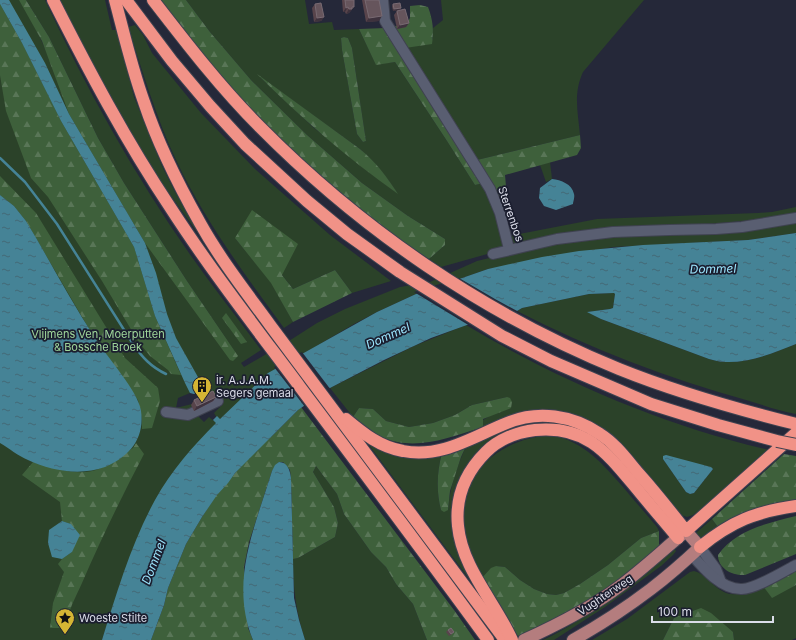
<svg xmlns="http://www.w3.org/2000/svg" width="796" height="640" viewBox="0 0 796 640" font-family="Inter,sans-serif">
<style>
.green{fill:#2b4229;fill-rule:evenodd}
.forest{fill:url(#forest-firs)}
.water{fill:url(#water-ripples)}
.pier{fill:#252839}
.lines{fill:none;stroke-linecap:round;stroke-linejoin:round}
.stream{stroke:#458396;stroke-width:2.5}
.minor-casing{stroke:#3f4250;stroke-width:12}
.major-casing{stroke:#3f4250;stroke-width:14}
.highway-casing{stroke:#3f4250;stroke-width:14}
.minor{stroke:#595e71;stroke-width:10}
.major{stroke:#b47d7e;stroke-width:12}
.highway{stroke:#f19287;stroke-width:12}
.highway-bridge-casing{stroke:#3f4250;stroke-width:14;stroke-linecap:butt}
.highway-bridge{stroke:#f19287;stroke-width:12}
.wall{fill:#58444b}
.shaded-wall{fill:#3e323d}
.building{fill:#66555c;stroke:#786a72}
.labels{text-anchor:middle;stroke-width:3.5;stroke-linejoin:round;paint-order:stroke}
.street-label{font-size:11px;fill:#dbdde9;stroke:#1b1e2f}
.park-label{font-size:11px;fill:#a0d79b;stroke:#1b1e2f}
.poi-label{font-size:11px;fill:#dbdde9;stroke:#1b1e2f;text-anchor:start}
.water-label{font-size:12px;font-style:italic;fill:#9ce6fe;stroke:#1b1e2f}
</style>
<defs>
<pattern id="forest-firs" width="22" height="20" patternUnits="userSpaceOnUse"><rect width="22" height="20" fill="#3e603b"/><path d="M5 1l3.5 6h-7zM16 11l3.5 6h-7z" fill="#597657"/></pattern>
<pattern id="water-ripples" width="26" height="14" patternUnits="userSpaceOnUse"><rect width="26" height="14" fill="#458396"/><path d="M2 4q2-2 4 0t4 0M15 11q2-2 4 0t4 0" fill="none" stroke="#446976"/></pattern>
</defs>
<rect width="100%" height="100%" fill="#252839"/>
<g class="green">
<path d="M0,0H23L47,53L97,151L238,356L187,281L124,183L98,138L49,37L26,0H45C86,88 133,173 189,253C212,286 237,317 261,350L241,363L244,367L292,339L317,323L345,309L400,287L430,282L477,261L522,250L588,238L796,222V233L748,240L613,247L488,269L416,294L377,312L354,324L303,354L220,419L106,628L102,640H0ZM202,388C209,389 209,396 215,398C218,400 220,400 223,404L214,413L217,418L214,421L209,417L204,422L197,415L192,404L176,408L178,398L190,393H200Z"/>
<path d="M60,0H105L112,30H117L134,97L162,166L174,190L205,243L153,171L98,74Z"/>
<path d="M186,0H305L309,24L332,22L334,30L359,29L376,64L395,62L447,141L475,185L484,183L504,239L503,247L498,251L441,267L429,259L445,245V239L408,216L362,183L307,135L251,80L210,32ZM344,37L348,38L352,48L366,141L363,142L357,134L342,50L341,38ZM260,77L360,149C375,162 386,176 397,193L314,128Z"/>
<path d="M441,0H644L583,72C573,94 578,112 580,135L477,160L405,48L433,39V28L443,20Z"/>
<path d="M135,25L143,35L152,53L201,113L255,169L330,235L391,281L352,293L335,270L293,289L282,275L235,238L272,283L293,322L284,328C245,275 205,221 177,162C156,118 143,72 128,27Z"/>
<path d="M550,162L552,179L546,182L540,165Z"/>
<path d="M796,207V213L753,220L676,227L517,244L512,242L509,236L597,219L758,213L772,212Z"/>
<path d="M614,293L615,294L613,308L610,309L588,312L601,319L709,359C714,360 720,362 725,362C749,363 774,353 796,344V414C779,411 763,405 746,400C668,378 590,349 517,311L522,308L589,294Z"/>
<path d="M466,325C560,381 663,425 769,450L707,505L693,515L687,517L681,515L613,438L571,417L483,427V420L488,417L507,397L472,405L455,415L433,423L409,427L386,421L373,409L359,408L353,417L330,388L414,346ZM663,459L713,469L694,493L690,494L686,492Z"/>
<path d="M528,425L501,436L455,502L478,591L366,441L442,453C437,472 436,490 441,510H448C450,486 457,466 467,444L504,430Z"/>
<path d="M553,435C585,443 602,463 623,487C634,500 646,514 657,527L659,531L641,538L608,565L580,584L564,593L556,595L547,594L534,589L520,580L505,567L496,566L481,579C472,558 464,538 463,514C463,506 466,498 468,490C481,455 516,437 553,435Z"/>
<path d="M316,466L337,494L344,514L371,552L386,567L396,584L413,604L427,640H305C296,612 293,588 293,559L298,558L335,537L338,523L334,507L313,472Z"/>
<path d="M712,519L718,527L703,538H698L696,534L697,532Z"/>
<path d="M674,548L676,551L673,555L661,566L605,607L554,640H543C591,618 632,580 674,548Z"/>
<path d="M694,571C706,574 713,587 724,592C738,599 749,587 762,587C774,586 785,590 796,585V638L792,640H734L733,632L674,618L663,640H592L627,619L690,572Z"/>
</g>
<g class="forest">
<path d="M19,0H26L49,37L98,138L124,183L187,281L238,356L233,361L230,360L145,243L69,114L42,41Z"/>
<path d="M160,0H186L210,32L251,80L307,135L362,183L408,216L445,239V245L429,259L393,235L352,204L276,137L220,76Z"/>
<path d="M0,4L22,43L61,121L134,247L155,316L181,375L171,374L168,370L150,356L138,341L102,281L48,197L31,178L6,111L0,75Z"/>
<path d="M420,5L428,7C433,20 434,31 432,44L405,48L392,26H401L406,25L410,18V6Z"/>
<path d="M386,28L484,183L475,185L447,141L395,62L376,65L359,29Z"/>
<path d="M344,37L348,38L352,48L366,141L363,142L357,134L342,50L341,38Z"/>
<path d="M257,74L360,149C376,162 387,177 398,194C347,158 301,118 257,74Z"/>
<path d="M580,135L581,148L577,155L505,175L507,198L500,206L477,160Z"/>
<path d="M0,176L36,213L125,358L158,388L160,401L152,428L142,429V419L138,400L95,339L26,221L14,206L0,195Z"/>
<path d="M252,210L298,244L282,275L293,289L335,270L352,293L293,322L271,283L235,238Z"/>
<path d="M226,313L247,342L241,344L222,318Z"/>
<path d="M507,397L510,398L512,402L511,408L483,419V427C434,443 395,458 353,417L359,408L373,409L386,421L409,427L433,423L455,415L472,405Z"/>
<path d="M301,407L454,610L475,640H427L413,604L396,584L386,567L371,552L344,514L337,494L316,466L313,472L334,507L338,523L335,537L298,558L293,559L291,478L290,470L283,462H279L272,471L249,542L244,567L248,628L253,640H151L164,605L168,588L186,544L202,517L217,494L247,459L257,451L264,442L272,436Z"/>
<path d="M136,443L144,454C122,496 101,539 82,583C76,597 66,613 67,628H50L53,603L64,572L58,564L62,559L72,552L71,524L62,521L60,502L22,475L33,462C54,468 80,478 101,468C112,463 122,455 133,448Z"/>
<path d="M467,444L461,457L450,491L448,510L444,512L441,510C436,490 437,472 442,453Z"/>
<path d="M784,454L796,456V501L718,527L712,519Z"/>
<path d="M796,516V554L745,575C733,576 718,569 718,555C735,530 768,523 796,516Z"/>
<path d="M659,531V545L655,551L607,589L593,598L536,630L518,636L481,579L491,568L496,566L505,567L520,580L534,589L547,594L556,595L564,593L580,584L608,565L641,538Z"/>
<path d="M796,568V585L772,598L763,586Z"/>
<path d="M701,608L711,613L733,632L734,640H663L674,618Z"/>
</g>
<g class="water">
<path d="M0,0H9L45,63L69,114L145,243L156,273L167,314L176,338L203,386L200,391L194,394L190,393L185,383L155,316L134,247L61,121L22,43L0,4Z"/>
<path d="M552,179C561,180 572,184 574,194C575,197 573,202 573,204L556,210L544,206L539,198L540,188Z"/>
<path d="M0,195L14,206L26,221C49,259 70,300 95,338C106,356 139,392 141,411C145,439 129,457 105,467C81,476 51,471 28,460C18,456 9,448 0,443Z"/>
<path d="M796,233V344C774,353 749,363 725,362C720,362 714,360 709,359L601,319L587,312L610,309L613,308L615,294L614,293L589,294L522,308L517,311L489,317L431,338L384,360L330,388L298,410L235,473L228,483L217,495L202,517L186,544L168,588L164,605L151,640H102C117,592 131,544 155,500C171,471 193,446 216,423L213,420L217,416L220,419L268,373L377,312L416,294L488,269L542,257L579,251L643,245L748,240Z"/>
<path d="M666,455L711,467L713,469L694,493L690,494L686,492L663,459V456Z"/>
<path d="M279,462C288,462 290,471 291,478L294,598L299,620L305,640H253C229,582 255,527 272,471L275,465Z"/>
<path d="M62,521L71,524L80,535L72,552L62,559L52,557L48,543L49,530Z"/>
</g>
<g class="pier">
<path d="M459,278L495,299L519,312L470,326L414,292Z"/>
<path d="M302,352L331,390L305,407L274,367Z"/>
</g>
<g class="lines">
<path class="stream" d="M0,158L25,182L57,224L133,344C142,357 151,367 166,374"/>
<g class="minor-casing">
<g id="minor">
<path d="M383,0L385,21L490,189L500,213L509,249"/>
<path d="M493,254L557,239L613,232L669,230L716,229L742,227L796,218"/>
<path d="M166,412L188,415L218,401"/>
<path d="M700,547L716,569L721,582"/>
<path d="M692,555C703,568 722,590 742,589C755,589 783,572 796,565"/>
</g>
</g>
<g class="major-casing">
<path id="major" d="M524,640C557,625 591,608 620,586C643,569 664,549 686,531L700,547C684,562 668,576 651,589C626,608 600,625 573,640"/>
</g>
<g class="highway-casing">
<g id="highway">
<path d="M53,0C89,71 126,141 170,207C210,269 256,328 300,387C363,471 426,555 488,640"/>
<path d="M115,0C124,34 132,69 144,102C158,144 178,184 200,223C220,259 246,292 270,325L505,640"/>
<path d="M126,0L172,61L210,106L245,144L307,201L347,234L400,272L502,336L551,361L651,404L718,425L777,441"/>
<path d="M153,0C187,44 221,88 260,127C362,230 484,314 619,369C676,392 736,409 796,424"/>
<path d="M346,419C364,434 380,447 403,451C441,459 474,436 507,423C538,410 572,415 600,434C616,444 627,460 640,475C656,493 671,512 686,531L796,433"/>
<path d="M700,547C732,521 755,512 796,506"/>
<path d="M512,640C495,602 462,568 458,526C455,497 466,472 486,452C499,439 518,432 535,430C587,425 607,453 637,489C650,505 664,521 678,538"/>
</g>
</g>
<use href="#minor" class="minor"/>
<use href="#major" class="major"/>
<use href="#highway" class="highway"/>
<g class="highway-bridge-casing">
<path id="highway-bridge" d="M777,441L796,445"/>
</g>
<use href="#highway-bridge" class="highway-bridge"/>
</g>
<g class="wall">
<path d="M342,0H354V7L349,13L346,14L345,12H343Z"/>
<path d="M362,0H379V21L366,22Z"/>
<path d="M315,4L324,17L321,21L314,22L312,8Z"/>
<path d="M393,4L401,8L400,10L393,11L392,6Z"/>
<path d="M397,11L409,23L406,27L397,29L394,15Z"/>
<path d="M216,397L213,401L194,411L191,405L194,400Z"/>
<path d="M448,630L452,634L449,636L446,632Z"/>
</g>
<g class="shaded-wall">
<path d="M348,7L345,12H343L346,8Z"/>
<path d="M352,7H354L349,13L346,14L349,9Z"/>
<path d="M401,8L400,10L393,11L394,9Z"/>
<path d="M382,16L379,21L366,22L369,18Z"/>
<path d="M324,17L321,21L314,22L317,18Z"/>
<path d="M409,23L406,27L397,29L400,25Z"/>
<path d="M216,397L213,401L194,411L197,406Z"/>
</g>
<g class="building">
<path d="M345,0H354V7H352V9H349L348,7L346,8Z"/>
<path d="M365,0H379L382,16L369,18Z"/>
<path d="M321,3L324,17L317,18L315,4Z"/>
<path d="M400,3L401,8L394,9L393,4Z"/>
<path d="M405,9L409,23L400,25L397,11Z"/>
<path d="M213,391L216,397L197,406L194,400Z"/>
<path d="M451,628L454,632L451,634L448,630Z"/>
</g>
<defs>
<g id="building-pin" transform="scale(1)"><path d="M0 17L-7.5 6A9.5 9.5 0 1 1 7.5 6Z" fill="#d5b534" stroke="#1b1e2f"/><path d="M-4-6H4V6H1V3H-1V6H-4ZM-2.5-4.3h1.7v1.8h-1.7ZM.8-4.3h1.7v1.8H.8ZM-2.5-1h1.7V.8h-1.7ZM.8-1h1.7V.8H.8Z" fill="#111"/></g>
<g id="sight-pin" transform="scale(1)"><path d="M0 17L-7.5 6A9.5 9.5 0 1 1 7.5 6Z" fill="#d5b534" stroke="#1b1e2f"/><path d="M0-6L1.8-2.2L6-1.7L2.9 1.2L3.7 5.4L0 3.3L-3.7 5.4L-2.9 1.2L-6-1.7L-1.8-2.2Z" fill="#111"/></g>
</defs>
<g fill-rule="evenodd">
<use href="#building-pin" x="202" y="386"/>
<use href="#sight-pin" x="65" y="618"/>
</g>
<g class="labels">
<g class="street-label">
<text transform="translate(511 214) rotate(71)" y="4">Sterrenbos</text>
<text transform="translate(605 595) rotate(-34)" y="4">Vughterweg</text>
</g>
<g class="park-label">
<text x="98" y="338">Vlijmens Ven, Moerputten<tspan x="98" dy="13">&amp; Bossche Broek</tspan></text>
</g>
<g class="poi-label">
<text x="216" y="384">ir. A.J.A.M.<tspan x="216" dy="13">Segers gemaal</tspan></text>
<text x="79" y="622">Woeste Stilte</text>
</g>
<g class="water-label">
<text transform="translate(713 269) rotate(-1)" y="4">Dommel</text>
<text transform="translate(388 336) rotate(-24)" y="4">Dommel</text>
<text transform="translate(154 562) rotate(-69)" y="4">Dommel</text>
</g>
</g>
<path d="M652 616v6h121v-6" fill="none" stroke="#dbdde9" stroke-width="2"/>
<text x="658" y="616" font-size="12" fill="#dbdde9" stroke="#1b1e2f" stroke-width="3" paint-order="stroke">100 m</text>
</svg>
